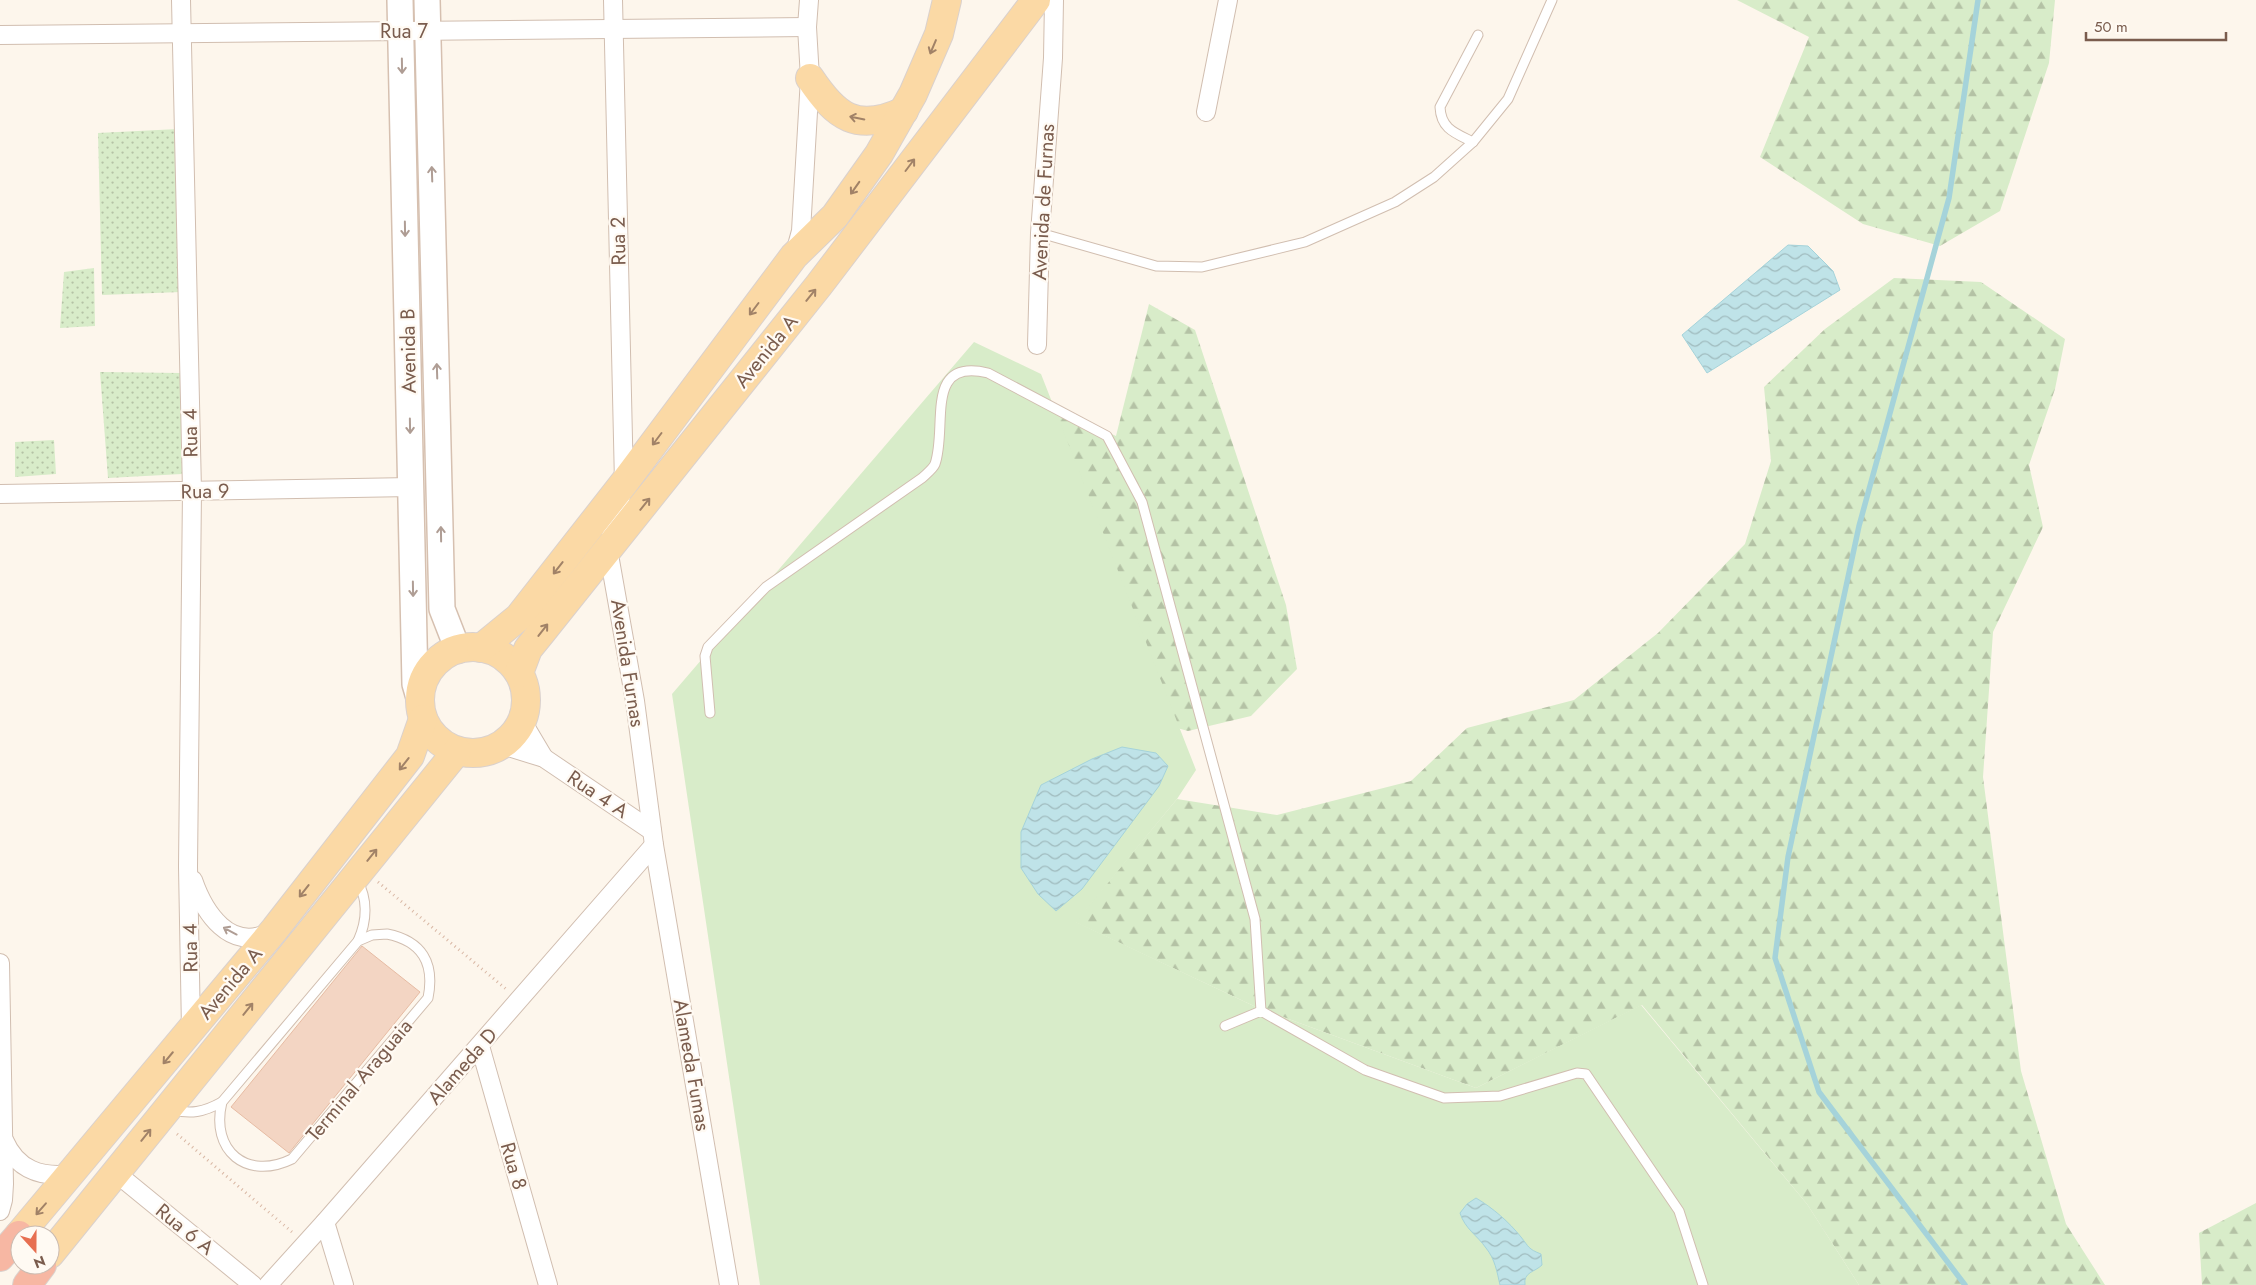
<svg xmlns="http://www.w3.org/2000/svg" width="2256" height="1285" viewBox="0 0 2256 1285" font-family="Jost,sans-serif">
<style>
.green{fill:url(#green-dots)}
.forest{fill:url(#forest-firs)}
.pitch{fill:#d8ecc9}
.water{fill:url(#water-waves);stroke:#a5d3da}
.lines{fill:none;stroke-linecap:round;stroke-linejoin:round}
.stream{stroke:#a5d3da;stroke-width:5.5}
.building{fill:#f3d5c3;stroke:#e6bba3}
.lane-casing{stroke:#d1beb0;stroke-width:11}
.street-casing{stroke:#d1beb0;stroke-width:20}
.secondary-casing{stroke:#d6c0b0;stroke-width:28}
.primary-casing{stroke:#dad1cd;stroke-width:30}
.highway-casing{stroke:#dad1cd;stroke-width:30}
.path{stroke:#d9b8a5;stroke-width:3;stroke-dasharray:1 4;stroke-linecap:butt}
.lane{stroke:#fff;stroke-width:9}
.street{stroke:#fff;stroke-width:18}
.secondary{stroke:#fff;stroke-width:25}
.primary{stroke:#fbd9a5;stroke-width:28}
.highway{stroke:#f7b7a3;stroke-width:28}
.oneway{stroke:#a18267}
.oneway2{stroke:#af9d94}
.labels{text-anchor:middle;stroke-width:4.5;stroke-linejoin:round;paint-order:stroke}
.street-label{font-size:20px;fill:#7a5c4d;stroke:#fffaf3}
</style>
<defs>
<pattern id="green-dots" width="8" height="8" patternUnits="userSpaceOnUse" patternTransform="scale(1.25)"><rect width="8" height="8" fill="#d8ecc9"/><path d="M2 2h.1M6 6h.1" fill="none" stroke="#b4c2a5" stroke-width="1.8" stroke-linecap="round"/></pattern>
<pattern id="forest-firs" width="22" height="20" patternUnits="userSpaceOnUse" patternTransform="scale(1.25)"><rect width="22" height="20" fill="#d8ecc9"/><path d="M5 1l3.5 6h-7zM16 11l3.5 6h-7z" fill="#b4c2a5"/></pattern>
<pattern id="water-waves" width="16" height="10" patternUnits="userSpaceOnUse" patternTransform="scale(1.25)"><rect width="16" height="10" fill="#bfe3e8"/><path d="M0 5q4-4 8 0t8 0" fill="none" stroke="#a0bbbe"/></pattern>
</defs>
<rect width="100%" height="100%" fill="#fdf6ec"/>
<g class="green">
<path d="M178,129L181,292L102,295L98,133Z"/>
<path d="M94,268L95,326L60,328L64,272Z"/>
<path d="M100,372L180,373L182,474L108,478Z"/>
<path d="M54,440L56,474L15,477V442Z"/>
</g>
<g class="forest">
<path d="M1737,0H2055L2049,63L2000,211L1940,246L1863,224L1760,157L1809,37Z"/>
<path d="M1894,278L1981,282L2065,339L2055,389L2029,465L2043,527L1993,632L1983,777L2021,1071L2066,1224L2105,1285H1859L1807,1204L1642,1005L1476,1088L1256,1007L1075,922L1177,799L1277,815L1411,781L1467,728L1574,700L1658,633L1745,544L1771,461L1764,387L1825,329Z"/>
<path d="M1149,304L1195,330L1286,605L1297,669L1251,716L1188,731L1020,685L1025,395L1116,436Z"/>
<path d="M2256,1203V1285H2202L2199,1233Z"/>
</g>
<path class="pitch" d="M974,342L1041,374L1196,770L1177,799L1076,922L1256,1007L1476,1088L1641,1005L1807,1204L1859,1285H760L672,694Z"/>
<g class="water">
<path d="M1788,245L1808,246L1833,271L1840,290L1707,373L1682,335Z"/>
<path d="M1122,747L1156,753L1168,766L1159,786L1082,889L1056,911L1038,894L1021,868V832L1041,785L1092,759Z"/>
<path d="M1476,1198C1493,1208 1509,1222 1521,1237C1529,1247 1528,1249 1541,1254L1542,1265C1535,1272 1523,1272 1525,1285H1500C1497,1272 1495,1259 1486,1248C1477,1235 1465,1229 1460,1213L1467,1204Z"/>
</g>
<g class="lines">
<path class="stream" d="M1965,1285L1819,1092L1775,958L1788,857L1859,526L1949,198L1978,0"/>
</g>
<path class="building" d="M362,946L420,992L289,1153L231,1107Z"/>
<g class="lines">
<g class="lane-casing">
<g id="lane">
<path d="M1473,142C1455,133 1441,129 1440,107L1478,35"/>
<path d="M1040,233L1156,266L1202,267L1305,242L1395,202L1434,177L1473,142L1508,99L1552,0"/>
<path d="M710,713L705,656L708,647L766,587L922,478C926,474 933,469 935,464C948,427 923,357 988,373L1107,436L1142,502L1255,919L1261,1011"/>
<path d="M357,880C368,899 367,921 358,941"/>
<path d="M387,934C422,941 435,963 428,998L292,1159C247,1181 210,1151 222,1102L358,941L372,935Z"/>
<path d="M1225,1026L1261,1011L1365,1070L1444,1098L1500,1096L1577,1073L1586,1074L1679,1211L1703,1285"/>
<path d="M171,1109C190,1115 204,1112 222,1102"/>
</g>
</g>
<g class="street-casing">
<g id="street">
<path d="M181,0L192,491L188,867L191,1029"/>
<path d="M613,0L624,483L608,549L635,701L654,845L729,1285"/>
<path d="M0,35L807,27"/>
<path d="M1206,112L1228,0"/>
<path d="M795,253L801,231L810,78L807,27L809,0"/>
<path d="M1037,345L1040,233L1053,58L1054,0"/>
<path d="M0,494L411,487"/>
<path d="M522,721L544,758"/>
<path d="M502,745L544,758L652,831"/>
<path d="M193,880C204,912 230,953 270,932"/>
<path d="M0,963L4,1184L3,1200L0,1211"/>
<path d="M480,1046L548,1285"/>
<path d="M4,1140C17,1170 41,1178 72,1174"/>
<path d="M116,1173L253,1285"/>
<path d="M325,1222L344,1285"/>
<path d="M268,1285L325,1222L654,845"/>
</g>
</g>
<g class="secondary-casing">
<g id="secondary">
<path d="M400,0L415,684L420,701"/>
<path d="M427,0L442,609L458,650"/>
</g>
</g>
<g class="primary-casing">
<g id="primary">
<path d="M810,78C836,117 857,133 904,111"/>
<circle cx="473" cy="700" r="53"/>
<path d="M481,648L519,617L624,483L794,256L835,216L879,154L913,94L939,34L947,0"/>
<path d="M519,673L528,649L541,633L819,285L1036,0"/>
<path d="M19,1235L275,929L410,756L423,719"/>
<path d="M50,1254L457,751"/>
</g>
</g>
<g class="highway-casing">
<g id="highway">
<path d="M0,1257L19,1235"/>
<path d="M27,1285L42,1265"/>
</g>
</g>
<g class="path">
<path d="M378,882L506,989"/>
<path d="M177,1134L292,1232"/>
</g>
<use href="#lane" class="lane"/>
<use href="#street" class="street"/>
<use href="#secondary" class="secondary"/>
<use href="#primary" class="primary"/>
<use href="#highway" class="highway"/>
</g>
<defs><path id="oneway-shaft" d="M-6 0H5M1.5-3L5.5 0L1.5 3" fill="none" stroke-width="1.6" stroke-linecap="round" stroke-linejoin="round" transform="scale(1.25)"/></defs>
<g class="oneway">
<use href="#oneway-shaft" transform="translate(933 47) rotate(113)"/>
<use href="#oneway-shaft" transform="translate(857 118) rotate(-169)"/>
<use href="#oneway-shaft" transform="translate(910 165) rotate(-53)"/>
<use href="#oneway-shaft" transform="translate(855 188) rotate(125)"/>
<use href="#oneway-shaft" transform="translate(811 295) rotate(-51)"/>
<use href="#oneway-shaft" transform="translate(754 309) rotate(127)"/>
<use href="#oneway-shaft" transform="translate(657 439) rotate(127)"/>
<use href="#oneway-shaft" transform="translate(645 504) rotate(-51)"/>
<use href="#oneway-shaft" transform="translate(558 568) rotate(128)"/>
<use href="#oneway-shaft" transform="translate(543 630) rotate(-52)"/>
<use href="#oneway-shaft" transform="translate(404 764) rotate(128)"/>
<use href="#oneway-shaft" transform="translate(372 855) rotate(-51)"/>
<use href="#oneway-shaft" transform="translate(304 891) rotate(128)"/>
<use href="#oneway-shaft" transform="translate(248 1009) rotate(-51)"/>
<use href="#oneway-shaft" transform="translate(168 1058) rotate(130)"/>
<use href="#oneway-shaft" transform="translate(146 1135) rotate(-51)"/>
<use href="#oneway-shaft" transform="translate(41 1209) rotate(131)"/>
</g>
<g class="oneway2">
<use href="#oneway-shaft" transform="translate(402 66) rotate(89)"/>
<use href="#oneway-shaft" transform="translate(432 174) rotate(-92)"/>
<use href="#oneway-shaft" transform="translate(405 229) rotate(89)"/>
<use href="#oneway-shaft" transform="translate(437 371) rotate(-92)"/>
<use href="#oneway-shaft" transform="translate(410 426) rotate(89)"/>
<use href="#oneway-shaft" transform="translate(441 534) rotate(-91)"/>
<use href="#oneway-shaft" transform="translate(413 589) rotate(89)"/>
<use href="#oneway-shaft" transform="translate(230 931) rotate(-152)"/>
</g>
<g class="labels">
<g class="street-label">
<text x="404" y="38">Rua 7</text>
<text transform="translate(1043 202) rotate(-87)" y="7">Avenida de Furnas</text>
<text transform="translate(618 241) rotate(-91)" y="7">Rua 2</text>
<text transform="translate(408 351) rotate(-91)" y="7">Avenida B</text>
<text transform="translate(766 351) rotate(-51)" y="7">Avenida A</text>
<text transform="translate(190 433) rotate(-91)" y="7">Rua 4</text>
<text transform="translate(205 491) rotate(-1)" y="7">Rua 9</text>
<text transform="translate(628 663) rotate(81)" y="7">Avenida Furnas</text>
<text transform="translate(598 794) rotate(34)" y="7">Rua 4 A</text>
<text transform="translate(190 948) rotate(-91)" y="7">Rua 4</text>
<text transform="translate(230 983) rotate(-50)" y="7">Avenida A</text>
<text transform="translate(692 1065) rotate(80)" y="7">Alameda Fumas</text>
<text transform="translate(462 1066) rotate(-49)" y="7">Alameda D</text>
<text transform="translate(359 1080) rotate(-50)" y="7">Terminal Araguaia</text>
<text transform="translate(514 1166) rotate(74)" y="7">Rua 8</text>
<text transform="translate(185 1229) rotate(39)" y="7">Rua 6 A</text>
</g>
</g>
<g transform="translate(35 1250) rotate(159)"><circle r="24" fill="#fffaf3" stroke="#cabbb1"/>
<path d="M0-4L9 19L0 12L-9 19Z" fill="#e76f51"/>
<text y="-8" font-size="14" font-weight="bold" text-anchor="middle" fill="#7a5c4d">N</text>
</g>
<path d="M2086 32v8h140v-8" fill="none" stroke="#7a5c4d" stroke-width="2.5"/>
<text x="2094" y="32" font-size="15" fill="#7a5c4d" stroke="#fffaf3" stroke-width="4" paint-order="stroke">50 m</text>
</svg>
